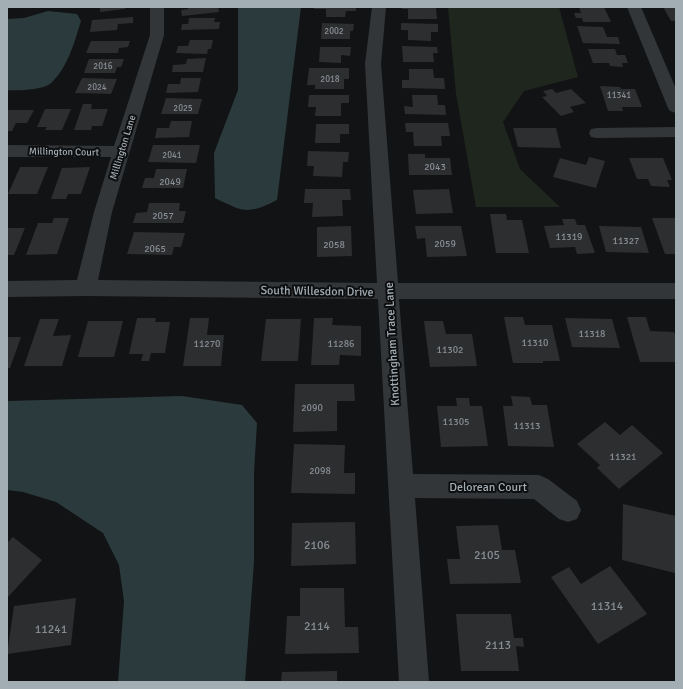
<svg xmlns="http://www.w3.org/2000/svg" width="683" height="689" viewBox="0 0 683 689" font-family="Signika,sans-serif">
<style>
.green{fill:#1f261e}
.water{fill:#2b3a3c}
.building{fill:#2d2e30}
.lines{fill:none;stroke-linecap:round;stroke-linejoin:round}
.minor{fill:#333639;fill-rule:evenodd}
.labels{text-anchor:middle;stroke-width:4;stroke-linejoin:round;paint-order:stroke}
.far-number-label{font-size:9px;fill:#868d93}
.far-street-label{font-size:10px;fill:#a3adb4;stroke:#0d0e0f}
.number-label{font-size:10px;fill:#868d93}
.street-label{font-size:12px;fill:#a3adb4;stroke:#0d0e0f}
.near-number-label{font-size:12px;fill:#868d93}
</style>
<rect width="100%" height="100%" fill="#121314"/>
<path class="green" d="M448,7H559L578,77L524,91L503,122L520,169L560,207H476L456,94Z"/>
<g class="water">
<path d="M238,7H301L277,200C248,215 243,212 215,198L214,153L238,90Z"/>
<path d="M48,11L77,14L81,21C74,43 68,68 50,84C42,90 16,91 7,90V19L24,18Z"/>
<path d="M182,396L242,405L257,423L254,473V562L245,682H118L124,601L119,565L103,533L56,502L23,492L7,490V401Z"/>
</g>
<g class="building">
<path d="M100,7H125V9L100,12Z"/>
<path d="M188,7H218L219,12L182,16L181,10L188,9Z"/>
<path d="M314,7H356V11H346L345,17H326V9H314Z"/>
<path d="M402,7H436L437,19H408V9H402Z"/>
<path d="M579,7H604L611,22H583L582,18H576L574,13H581Z"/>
<path d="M663,7H676V21H671Z"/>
<path d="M133,17V23L118,24L117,30L90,32L92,20Z"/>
<path d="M189,18H215L214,22H220L219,29L181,30L182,24H188Z"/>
<path d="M322,23L354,24L353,31H350V39H321Z"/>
<path d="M401,23L438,24V32H431V41L408,40V30H401Z"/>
<path d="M577,26L603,27L607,37H618L620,44L583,43Z"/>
<path d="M190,40H213L211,49H208L207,54L176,53L178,46H188Z"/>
<path d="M91,41H130L128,47L119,48L118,53H86Z"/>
<path d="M402,46L437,47L438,53H433L434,62H403Z"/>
<path d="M320,47H351L350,56L341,55V63L319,62Z"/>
<path d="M588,49H615L617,55H625L628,63H622L623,67L610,66L609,63H593Z"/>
<path d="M206,58L203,72H172L173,65L186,64L187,59Z"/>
<path d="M89,59H124L121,67H117L115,73H84Z"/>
<path d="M309,68H349V79H344V89H315V85H307Z"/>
<path d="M409,69H433L434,78H444L445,89L402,88V80H409Z"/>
<path d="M82,78L117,79L111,94L75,93Z"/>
<path d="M181,78H201L198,92L166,93L168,84H180Z"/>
<path d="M600,86L620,87L621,89H635L642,107H622L623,111H608Z"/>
<path d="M552,89L556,93L571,89L586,103L570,107L574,112L561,116L542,97L547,96L543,91Z"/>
<path d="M309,95H349V103H341V116H315L316,107H308Z"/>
<path d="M412,95H437L438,105H445L446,115L405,114L404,106L413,107Z"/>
<path d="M166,98L202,99L198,114H161Z"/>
<path d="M83,104H92L91,109H108L102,126H92L91,130H74Z"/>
<path d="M45,109H71L62,130H45L47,127H37Z"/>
<path d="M8,110H34L27,123H16L12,131H7Z"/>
<path d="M171,121H192L189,137L155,138L157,128H169Z"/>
<path d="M405,123H448L450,136H441L442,146H414L413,132H406Z"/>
<path d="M316,124H349V134H340V143H315Z"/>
<path d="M513,128H556L561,148L518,147Z"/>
<path d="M153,145H200L196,163L148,162Z"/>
<path d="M308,151L349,152L348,162H343L342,177L313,176L314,166H307Z"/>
<path d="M408,154H425V158H450L452,175H409Z"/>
<path d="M589,157L605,161L596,188L553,177L560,158L586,165Z"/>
<path d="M629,158H663L672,180H667L670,187L651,186L648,179H637Z"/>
<path d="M20,167H48L37,194H8Z"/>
<path d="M90,167L81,194H68L66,199H51L62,168Z"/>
<path d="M156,169H187L183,188H142L145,178H154Z"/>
<path d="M305,189H350L351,200H342L343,216L312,217L313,203H304Z"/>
<path d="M449,189L453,213L416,214L413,190Z"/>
<path d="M149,203H180L179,211H186L183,223H133L136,213L147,212Z"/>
<path d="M490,214H506L507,220H522L529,253H496Z"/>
<path d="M54,218H69L57,254L26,255L38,223H52Z"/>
<path d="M652,218H675L676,254H665Z"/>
<path d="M562,219H575L577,225H585L595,253L577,254L575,247L550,248L544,226L564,225Z"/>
<path d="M351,226L352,256L317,257V227Z"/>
<path d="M415,226H461L467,256L427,257L425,238L417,239Z"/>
<path d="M599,226L641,227L649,253L606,252Z"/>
<path d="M7,228H25L14,255H7Z"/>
<path d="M134,232L185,233L181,247H174L172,255L127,254Z"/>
<path d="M504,317H523L525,325H552L560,361H543V363H513Z"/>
<path d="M627,317H646L650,331L674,332L676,337V362H640Z"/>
<path d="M137,318H156L155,322H170L165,353H151L149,361H141L143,354H129Z"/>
<path d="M190,318H209L207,335H224L221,366H183Z"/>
<path d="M314,318H333L332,325L361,326V356L340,355L339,365H311Z"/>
<path d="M565,318L612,319L620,348L572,347Z"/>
<path d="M40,319H59L53,336L71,335L62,366H24Z"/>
<path d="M266,319H301L298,361H261Z"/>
<path d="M88,321H123L114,357H78Z"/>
<path d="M424,321H443L446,334H472L477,366L430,367Z"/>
<path d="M7,337H21L10,368H7Z"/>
<path d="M295,384H354L355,401H337V431L293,432Z"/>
<path d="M511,396L530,397L532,405H547L554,447L508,446L503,406H513Z"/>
<path d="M456,398H469L470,406H482L488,446L441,447L437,406H457Z"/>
<path d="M605,422L620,435L632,425L663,453L619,489L597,468L600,465L577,444Z"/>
<path d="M294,444L345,445L344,473H355V494L291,493Z"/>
<path d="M623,504L676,516L675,573L622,560Z"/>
<path d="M355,522L356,564L291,566L292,523Z"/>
<path d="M498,525L502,550H515L521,583L450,584L447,559H460L456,526Z"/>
<path d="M13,537L42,560L7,598V543Z"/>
<path d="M610,566L647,614L598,644L551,577L569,567L581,584Z"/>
<path d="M300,588H344L345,627H358L359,653L285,654L287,616H300Z"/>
<path d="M76,598L71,645L7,654L14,606Z"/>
<path d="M456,614H511L514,638H523L524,647L516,646L519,671H461Z"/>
<path d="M337,671V682H281L282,672Z"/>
</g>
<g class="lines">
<g class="minor">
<path d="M150,7H164V35L112,212L98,280L377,283L365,64L372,7H386L381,64L398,283H676V299H399L413,474L539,475L548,479L577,501L581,510L577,519L568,522L559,519L534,499L415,498L429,682H399L378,299L86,296L7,297V281L77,280L94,212L111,157H7V145L114,146L150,35Z"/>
<path d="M627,7H641L676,89V113L670,111L668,108Z"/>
<path d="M676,127V137L597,138L591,137L589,133L591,129L597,128Z"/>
</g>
</g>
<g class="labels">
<g class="far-number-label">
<text x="334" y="34">2002</text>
<text x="103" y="69">2016</text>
<text x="330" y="82">2018</text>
<text x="97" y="90">2024</text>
<text x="619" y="98">11341</text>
<text x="183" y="111">2025</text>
<text x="172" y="158">2041</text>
</g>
<g class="far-street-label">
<text transform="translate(122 147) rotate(-73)" y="4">Millington Lane</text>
<text transform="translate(64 151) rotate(1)" y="4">Millington Court</text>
</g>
<g class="number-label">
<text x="435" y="170">2043</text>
<text x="170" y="185">2049</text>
<text x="163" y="219">2057</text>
<text x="569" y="240">11319</text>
<text x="626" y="244">11327</text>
<text x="445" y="247">2059</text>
<text x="334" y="248">2058</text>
<text x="155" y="252">2065</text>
<text x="592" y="337">11318</text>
<text x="535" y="346">11310</text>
<text x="207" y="347">11270</text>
<text x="341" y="347">11286</text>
<text x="450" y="353">11302</text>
<text x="312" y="411">2090</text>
<text x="456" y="425">11305</text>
<text x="527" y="429">11313</text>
<text x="623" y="460">11321</text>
<text x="320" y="474">2098</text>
</g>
<g class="street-label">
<text transform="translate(317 291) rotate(1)" y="4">South Willesdon Drive</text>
<text transform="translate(392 344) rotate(-93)" y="4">Knottingham Trace Lane</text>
<text x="488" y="491">Delorean Court</text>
</g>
<g class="near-number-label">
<text x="317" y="549">2106</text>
<text x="487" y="559">2105</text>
<text x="607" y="610">11314</text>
<text x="317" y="630">2114</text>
<text x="51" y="633">11241</text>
<text x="498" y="649">2113</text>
</g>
</g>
<rect width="683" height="689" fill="none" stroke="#a3adb4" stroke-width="16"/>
</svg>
